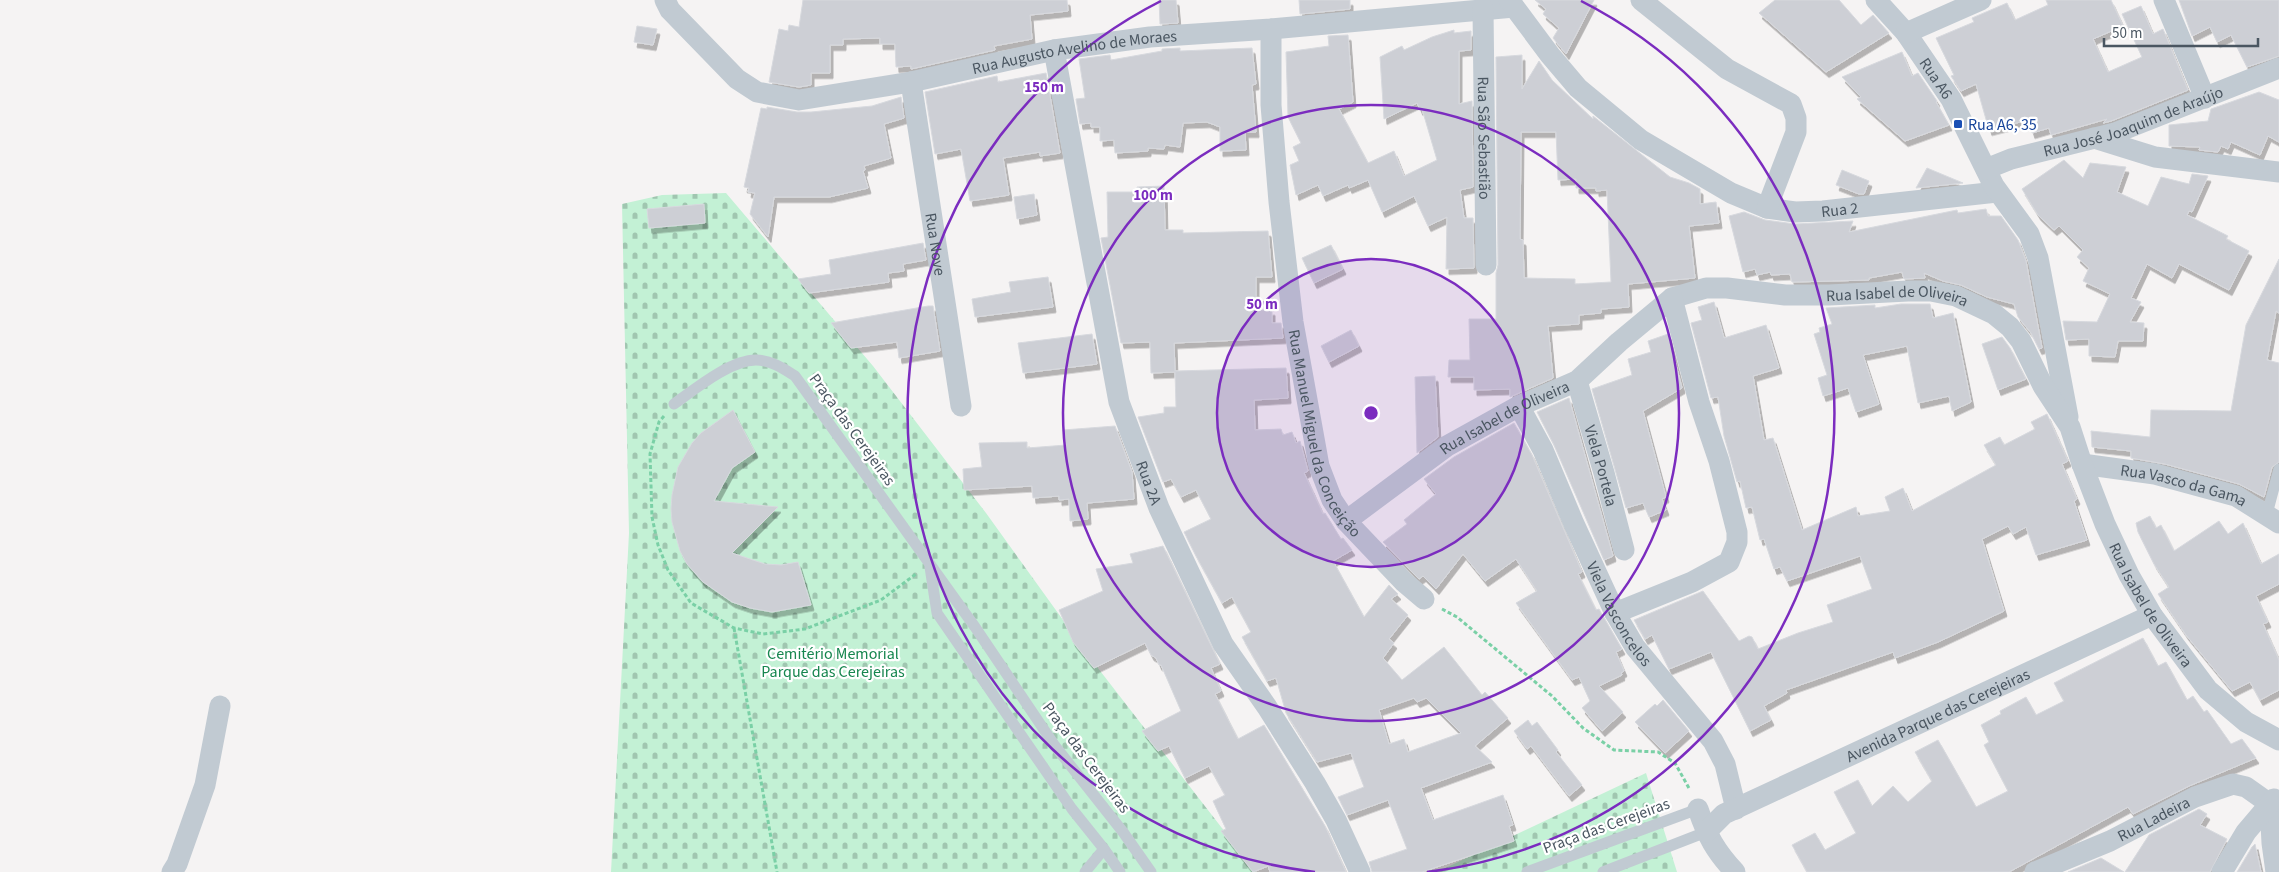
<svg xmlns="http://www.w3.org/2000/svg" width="2279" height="872" viewBox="0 0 2279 872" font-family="'Source Sans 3',sans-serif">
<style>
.cemetery{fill:url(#cemetery-stones)}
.building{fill:#cdcfd5;stroke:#d7d9de;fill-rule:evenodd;filter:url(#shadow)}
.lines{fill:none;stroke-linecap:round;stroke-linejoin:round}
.path{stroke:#7ad0a6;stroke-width:3;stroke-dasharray:4 2.5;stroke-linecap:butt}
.service{stroke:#c1cad2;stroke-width:11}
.minor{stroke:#c1cad2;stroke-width:21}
.ring{fill:none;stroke:#7b2cbf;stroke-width:2.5}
.transit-dot{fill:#1a4fb4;stroke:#fff;stroke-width:2}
.labels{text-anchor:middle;stroke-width:4.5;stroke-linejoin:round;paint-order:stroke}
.street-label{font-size:16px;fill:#4a5661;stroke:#fff}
.transit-label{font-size:16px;fill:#164399;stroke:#fff;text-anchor:start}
.park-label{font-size:16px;fill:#17864f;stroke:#fff}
.centre{fill:#7b2cbf;stroke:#fff;stroke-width:2.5}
.ring-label{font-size:15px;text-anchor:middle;font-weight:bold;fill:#7b2cbf;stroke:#fff;stroke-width:4.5;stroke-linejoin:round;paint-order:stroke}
</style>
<defs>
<pattern id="cemetery-stones" width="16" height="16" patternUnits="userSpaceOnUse" patternTransform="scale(1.25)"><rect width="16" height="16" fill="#c3f1d5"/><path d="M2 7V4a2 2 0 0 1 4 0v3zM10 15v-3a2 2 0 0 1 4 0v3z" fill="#a0c6b0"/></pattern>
<filter id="shadow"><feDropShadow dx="3" dy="5.5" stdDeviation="0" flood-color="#0004"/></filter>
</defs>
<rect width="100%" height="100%" fill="#f5f3f3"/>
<g class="cemetery">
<path d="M726,193L873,366L986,513L1094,663L1256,872H611L629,533L622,204L662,195Z"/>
<path d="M1646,773L1677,872H1437Z"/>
</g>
<g class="building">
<path d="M803,0H1067L1068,11L1030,15L1032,39L994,46L995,50L911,69V66L896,67L895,44H880V38L843,39V45H830V73H811V85L799,87L769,82L779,29L788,31L789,25L799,27Z"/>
<path d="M1159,0H1176L1178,23L1160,24Z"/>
<path d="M1299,0H1350V9L1300,14Z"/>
<path d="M1535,0H1594L1566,54L1553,38L1559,28L1543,14L1546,9Z"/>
<path d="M1775,0H1839L1861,25L1873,15L1889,33L1826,72L1759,13Z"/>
<path d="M2046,0H2111L2123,26L2093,39L2108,72L2142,57L2122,14L2141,6L2153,34L2163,29L2188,90L2111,121L2103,123L2107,119L2051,135L2049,128L2032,133L2028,120L1989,130L1976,84L1961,91L1951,76L1954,75L1936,38L1974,22L1972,18L2007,3L2015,20L2048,5Z"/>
<path d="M2179,0H2279V56L2247,67L2231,35L2217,42L2210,27L2192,36Z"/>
<path d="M637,26L657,29L653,45L634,42Z"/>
<path d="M1454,30V33L1471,31V50L1459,51V104L1472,101L1473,187L1460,190L1464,218H1473L1474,268L1446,269L1447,217L1428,226L1414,196L1382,212L1368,180L1349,188L1348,185L1323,196L1318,185L1296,195L1290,165L1299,161L1293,147L1301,143L1288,117L1286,52L1329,46L1328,36L1348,35L1353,102L1339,109L1368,163L1394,151L1404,176L1437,160L1422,109L1420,110L1417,103L1384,119L1380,57L1402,46L1404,50L1432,37Z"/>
<path d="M1180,48V51L1252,48L1256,84L1252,85L1256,132H1245L1246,150L1220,151V127L1207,122L1183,123L1180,147L1165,145L1164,149L1148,148V151L1115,153L1114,140L1100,141V127H1091V123L1080,124L1076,99L1085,98L1079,59L1110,55L1111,60L1162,51V49Z"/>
<path d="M1902,52L1912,76L1918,73L1937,101L1936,102L1949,125L1905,141L1857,99L1861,97L1842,77Z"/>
<path d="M1522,55V89L1539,61L1552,80L1593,119V116L1670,177L1689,183L1700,189V204L1716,202L1719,223L1689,226L1695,278L1628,284L1629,307L1601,309V313L1579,315V324L1548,326L1553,378L1510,397V389L1474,390V377H1448L1449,360H1470L1469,319H1496V273L1498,265L1496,57ZM1521,132H1556L1558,180L1576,179V188H1596V191L1607,190L1611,282L1575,284V279L1524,278L1523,240L1520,239Z"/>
<path d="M1046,73L1060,153L1040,156V152L1003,158L1009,195L970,201L961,149L935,154L925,92L997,76L998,82Z"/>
<path d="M2259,92L2279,100V142L2268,136L2260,155L2231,142L2228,149L2221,146L2218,152L2199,150L2200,147L2169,146V125L2208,121L2211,109Z"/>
<path d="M901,97L904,118L884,124L891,158L864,166L865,170L863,171L868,188L829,197H774L768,237L750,214L755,193L748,192L749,188L744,187L761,108L767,109V107L797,112H811L872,106Z"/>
<path d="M2064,160L2083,178L2090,163L2126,167L2117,192L2148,206L2161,177L2189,184L2192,174L2208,176L2192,212L2189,211L2187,215L2228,236L2226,239L2249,251L2229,290L2179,264L2172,278L2147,264L2131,298L2141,302L2130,322L2144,323L2143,341H2118L2115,357L2089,356V339L2066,340L2063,321L2097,322L2110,294L2083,281L2089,268L2077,257L2083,250L2059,226L2054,230L2038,215L2022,189Z"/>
<path d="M1927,168L1963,183L1916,188Z"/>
<path d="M1842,170L1869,181L1864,194H1859L1836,185Z"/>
<path d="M1164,186L1165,230H1183V233L1268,231L1272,277H1256V310H1272V323H1281L1283,338L1174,343L1175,371L1286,368L1288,398L1254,400L1255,430L1281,429L1283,435L1292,432L1296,443L1300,441L1308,471L1304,473L1323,514L1325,513L1341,539L1343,538L1352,550L1333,561L1364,617L1389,585L1398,594L1391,599L1408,615L1389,639L1394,643L1383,658L1402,680L1444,647L1482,695L1485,692L1508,718L1475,746L1492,762L1421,788L1433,820L1503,795L1513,825L1509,826L1514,841L1422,872H1372L1369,862L1407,849L1388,800L1347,815L1338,797L1364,787L1351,753L1317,762L1286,713L1276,678L1267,681L1242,637L1251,632L1232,597L1222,603L1196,556L1184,532L1211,519L1196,490L1181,497L1171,479L1163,482L1138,417L1164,413V407H1176L1175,372L1151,373L1150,342L1121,343L1101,238L1108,237L1107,192H1137V187ZM1414,698L1417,702L1426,698L1461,733L1408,752L1404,739L1389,744L1379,710Z"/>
<path d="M1034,194L1037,215L1017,219L1014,197Z"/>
<path d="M704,204L705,223L649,228L647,209Z"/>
<path d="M1986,209L1988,216H2001L2018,240L2026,261L2042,348L2039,349L2031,333L2018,317L2014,304L1987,297L1961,285L1943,281L1924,273L1925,278L1904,279L1902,272L1869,278V280L1792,282L1790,274L1771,275L1770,272L1757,275L1755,269L1743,272L1729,216L1744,212L1765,220L1795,224L1853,221L1849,232L1957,210L1958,213Z"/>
<path d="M923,243L926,260L903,264L904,271L888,273L889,282L809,293L798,279L831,274L829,260Z"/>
<path d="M1331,245L1343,269L1314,283L1302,258Z"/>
<path d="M2279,259V313L2276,311L2267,360L2279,363V462L2272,467L2264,497L2239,484L2165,464L2131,458V451L2092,447L2091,431L2150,437L2151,410L2231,411L2246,325Z"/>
<path d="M1048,277L1053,307L975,317L972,299L1011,292L1009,282Z"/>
<path d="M1714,302L1724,338L1766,325L1779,368L1753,376L1764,440L1773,438L1802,530L1856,507L1858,516L1890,511L1885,497L1903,488L1912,511L1996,465L1984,445L2000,437L2004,445L2035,429L2031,422L2047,414L2068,461L2062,464L2077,499L2074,501L2087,540L2036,555L2026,527L2013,534L2008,526L1982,539L2004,611L1938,642L1895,658L1893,652L1786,690L1787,693L1764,706L1771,720L1750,731L1711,652L1669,669L1652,635L1645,639L1634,620L1703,591L1739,641L1749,636L1752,637L1758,649L1798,633L1833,622L1827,605L1872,589L1860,556L1787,581L1780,567L1774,569L1764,539L1760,540L1752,507L1746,508L1740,481L1737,482L1724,436L1718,397L1711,398L1691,323L1702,320L1698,307Z"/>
<path d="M1901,304H1930L1933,318L1953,313L1971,402L1952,411L1949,396L1918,403L1907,346L1863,355L1879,404L1856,412L1848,388L1823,396L1818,378L1827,375L1814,334L1820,332L1819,328L1832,324L1826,308L1875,305V308Z"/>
<path d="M928,306H933L940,351L899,358L897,342L851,348L831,323Z"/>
<path d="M1351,330L1359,346L1329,362L1321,346Z"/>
<path d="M1092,334L1097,364L1023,373L1018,343Z"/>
<path d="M1668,334L1682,388L1643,411L1666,497L1662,499L1666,510L1649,517L1643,503L1626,508L1592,389L1632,375L1628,359L1651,352L1648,341Z"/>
<path d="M2002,337L2010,348L2026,379L1998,390L1982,344Z"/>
<path d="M1435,376L1438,437L1417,453L1415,377Z"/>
<path d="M1569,398L1613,556L1604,560L1554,445L1537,412Z"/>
<path d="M733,410L755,452L732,468L714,501L778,507L732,553L765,564L781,565L798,562L811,605L772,612L750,608L732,602L703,582L687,564L680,551L672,522L671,509L672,495L678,467L692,443L701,433Z"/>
<path d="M1514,423L1532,455L1582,572L1578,574L1596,610L1599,609L1622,649L1616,652L1624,671L1621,673L1622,675L1599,686L1623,712L1602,731L1582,708L1590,701L1579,677L1572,680L1516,603L1537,591L1516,559L1485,581L1463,554L1436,589L1423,576L1419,579L1413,573L1383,542L1407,524L1404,520L1436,494L1424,479L1454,457Z"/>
<path d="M1115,426L1132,472L1134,499L1087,503L1088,519L1070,521L1069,499L1059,500V496L1033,498L1032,486L964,490L963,469L982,467L979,443L1027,442V448L1066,445L1063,430Z"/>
<path d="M2150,516L2156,528L2161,525L2174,551L2219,521L2228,534L2243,523L2261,564L2279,554V584L2256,596L2268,622L2263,624L2279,660V690L2260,700L2250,682L2232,691L2186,635L2158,594L2169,587L2154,564L2138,532L2136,523Z"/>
<path d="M1163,546L1220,664L1211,668L1221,691L1215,694L1238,739L1264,725L1325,826L1346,872H1270L1268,866L1253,872L1221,831L1226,829L1213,801L1225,795L1209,766L1185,778L1169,746L1158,751L1142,731L1181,711L1161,665H1159L1156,658L1151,655L1145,643L1094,668L1073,642L1059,610L1103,591L1096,569L1133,563L1130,554Z"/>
<path d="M2143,638L2158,666L2166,662L2187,700L2193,696L2204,712L2207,710L2231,744L2242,739L2256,758L2189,786L2133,814L2128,807L2009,872H1807L1792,845L1815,833L1825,850L1856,833L1834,792L1858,780L1872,806L1893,786L1908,802L1932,781L1915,752L1938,740L1976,807L2008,791L1984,745L1989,742L1981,725L2001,714L2000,711L2026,697L2036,715L2064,701L2054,683Z"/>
<path d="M1663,700L1689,731L1665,753L1635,722L1655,704L1657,706Z"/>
<path d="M1528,720L1532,726L1537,722L1558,750L1556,752L1582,785L1569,796L1531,746L1527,749L1514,731Z"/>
<path d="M2199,809L2207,814L2200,825L2227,839L2210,872H2125L2149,835Z"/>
<path d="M2255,844L2261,872H2237L2252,847Z"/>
<path d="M2101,858L2124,872H2068Z"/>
</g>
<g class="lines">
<g class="path">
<path d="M664,416L659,422L650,454L652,517L658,545L668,570L691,603L734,628L763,634L805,629L881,600L916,574"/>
<path d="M1442,609L1457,617L1552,696L1583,728L1614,750L1658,752L1675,763L1690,790"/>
<path d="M734,628L777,872"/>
</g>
<g class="service">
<path d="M674,404C695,389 730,360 756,360C771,360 784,369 795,376L975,627L1055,746L1123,832L1151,872"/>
<path d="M2267,514L2279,469"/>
<path d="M930,567L937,613L1072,809L1104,849L1120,872"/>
<path d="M1085,872L1104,849"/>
<path d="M1527,872L1698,809"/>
<path d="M1603,872L1706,832"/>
</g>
<g class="minor">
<path id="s1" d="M665,0L670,10L737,79L757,92L799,100L911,82L1054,50L1150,37L1271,29L1514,7"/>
<path id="s2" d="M1509,0L1550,55L1578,88L1641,140L1731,193L1767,208L1795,212L1823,211L1997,192"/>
<path d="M1641,0L1727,69L1791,104L1796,118V132L1767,208"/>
<path id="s3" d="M1876,0L1906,33L1951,99L1994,186L2029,234L2038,258L2068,417"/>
<path d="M2164,0L2205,98"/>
<path id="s4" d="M1483,9L1486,265"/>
<path id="s5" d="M1271,29V105L1279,202L1293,322L1319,466L1332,500L1346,521L1404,582L1424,599"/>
<path d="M1906,33L1981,0"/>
<path id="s6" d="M1054,50L1119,402L1159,508L1223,644L1267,707L1315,783L1336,820L1360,872"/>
<path id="s7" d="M911,82L961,406"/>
<path d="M2094,138L2155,157L2279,172"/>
<path id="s8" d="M1986,169L2011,159L2115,133L2279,68"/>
<path id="s9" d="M1577,381L1604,473L1624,550"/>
<path id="s10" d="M1519,406L1543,450L1574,524L1615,613L1635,647L1713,741L1725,764L1736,809"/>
<path id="s11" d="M2082,464L2155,474L2236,496L2279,523"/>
<path id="s12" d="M1346,521L1447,446L1519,406L1577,381L1619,342L1672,298L1706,288H1727L1785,295H1829L1908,291H1931L1956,296L1994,314L2010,327L2021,341L2043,386L2070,427L2082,464L2105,524L2129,575L2152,615L2208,690L2246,722L2279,740"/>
<path d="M1615,613L1692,582L1729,562L1737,542V532L1719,461L1699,402L1672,298"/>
<path d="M1698,809C1707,836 1716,852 1735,872"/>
<path id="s13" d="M1706,832L1724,814L2152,615"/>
<path d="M172,872L177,864L205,785L220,706"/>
<path id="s14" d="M2035,872L2110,841L2195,797L2233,784L2246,787L2270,804L2272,843L2276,872"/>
<path d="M2222,872L2246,832L2274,799"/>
</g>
</g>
<circle cx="1371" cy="413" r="154" fill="#7b2cbf" fill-opacity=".12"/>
<g class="ring">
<circle cx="1371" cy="413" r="154"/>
<circle cx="1371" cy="413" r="308"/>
<path d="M1315 872A462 462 0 0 1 1161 1M1581 1A462 462 0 0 1 1427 872"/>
</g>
<rect class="transit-dot" x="1953" y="119" width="10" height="10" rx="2.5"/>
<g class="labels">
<g class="street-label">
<text dy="6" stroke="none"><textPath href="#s1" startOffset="454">Rua Augusto Avelino de Moraes</textPath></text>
<text dy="6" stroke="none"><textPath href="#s3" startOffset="99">Rua A6</textPath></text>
<text dy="6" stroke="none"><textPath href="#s8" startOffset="155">Rua José Joaquim de Araújo</textPath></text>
<text dy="6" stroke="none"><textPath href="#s4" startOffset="129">Rua São Sebastião</textPath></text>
<text dy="6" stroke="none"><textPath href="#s2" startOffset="410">Rua 2</textPath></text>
<text dy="6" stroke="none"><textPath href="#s7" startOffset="164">Rua Nove</textPath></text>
<text dy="6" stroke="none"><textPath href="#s12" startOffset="625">Rua Isabel de Oliveira</textPath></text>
<text dy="6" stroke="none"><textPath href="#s12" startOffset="190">Rua Isabel de Oliveira</textPath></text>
<text transform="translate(853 429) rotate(54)" y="6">Praça das Cerejeiras</text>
<text dy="6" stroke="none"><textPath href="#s5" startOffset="411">Rua Manuel Miguel da Conceição</textPath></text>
<text dy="6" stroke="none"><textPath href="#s9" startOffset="88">Viela Portela</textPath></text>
<text dy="6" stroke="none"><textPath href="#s6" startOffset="444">Rua 2A</textPath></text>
<text dy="6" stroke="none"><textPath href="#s11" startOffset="104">Rua Vasco da Gama</textPath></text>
<text dy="6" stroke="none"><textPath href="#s12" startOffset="1060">Rua Isabel de Oliveira</textPath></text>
<text dy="6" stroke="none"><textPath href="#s10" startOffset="231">Viela Vasconcelos</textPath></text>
<text dy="6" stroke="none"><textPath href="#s13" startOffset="261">Avenida Parque das Cerejeiras</textPath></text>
<text transform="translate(1087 757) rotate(53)" y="6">Praça das Cerejeiras</text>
<text dy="6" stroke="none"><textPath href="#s14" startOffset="130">Rua Ladeira</textPath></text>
<text transform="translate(1606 825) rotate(-20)" y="6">Praça das Cerejeiras</text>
</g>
<g class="transit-label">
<text x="1968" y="130">Rua A6, 35</text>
</g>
<g class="park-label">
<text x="833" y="659">Cemitério Memorial<tspan x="833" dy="18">Parque das Cerejeiras</tspan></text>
</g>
</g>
<circle cx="1371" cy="413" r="8" class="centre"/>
<g class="ring-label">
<text x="1044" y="92">150 m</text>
<text x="1153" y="200">100 m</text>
<text x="1262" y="309">50 m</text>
</g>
<path d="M2104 38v8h154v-8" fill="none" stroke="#4a5661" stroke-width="2.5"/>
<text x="2112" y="38" font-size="15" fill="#4a5661" stroke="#ffffff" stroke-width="4" paint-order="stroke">50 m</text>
</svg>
